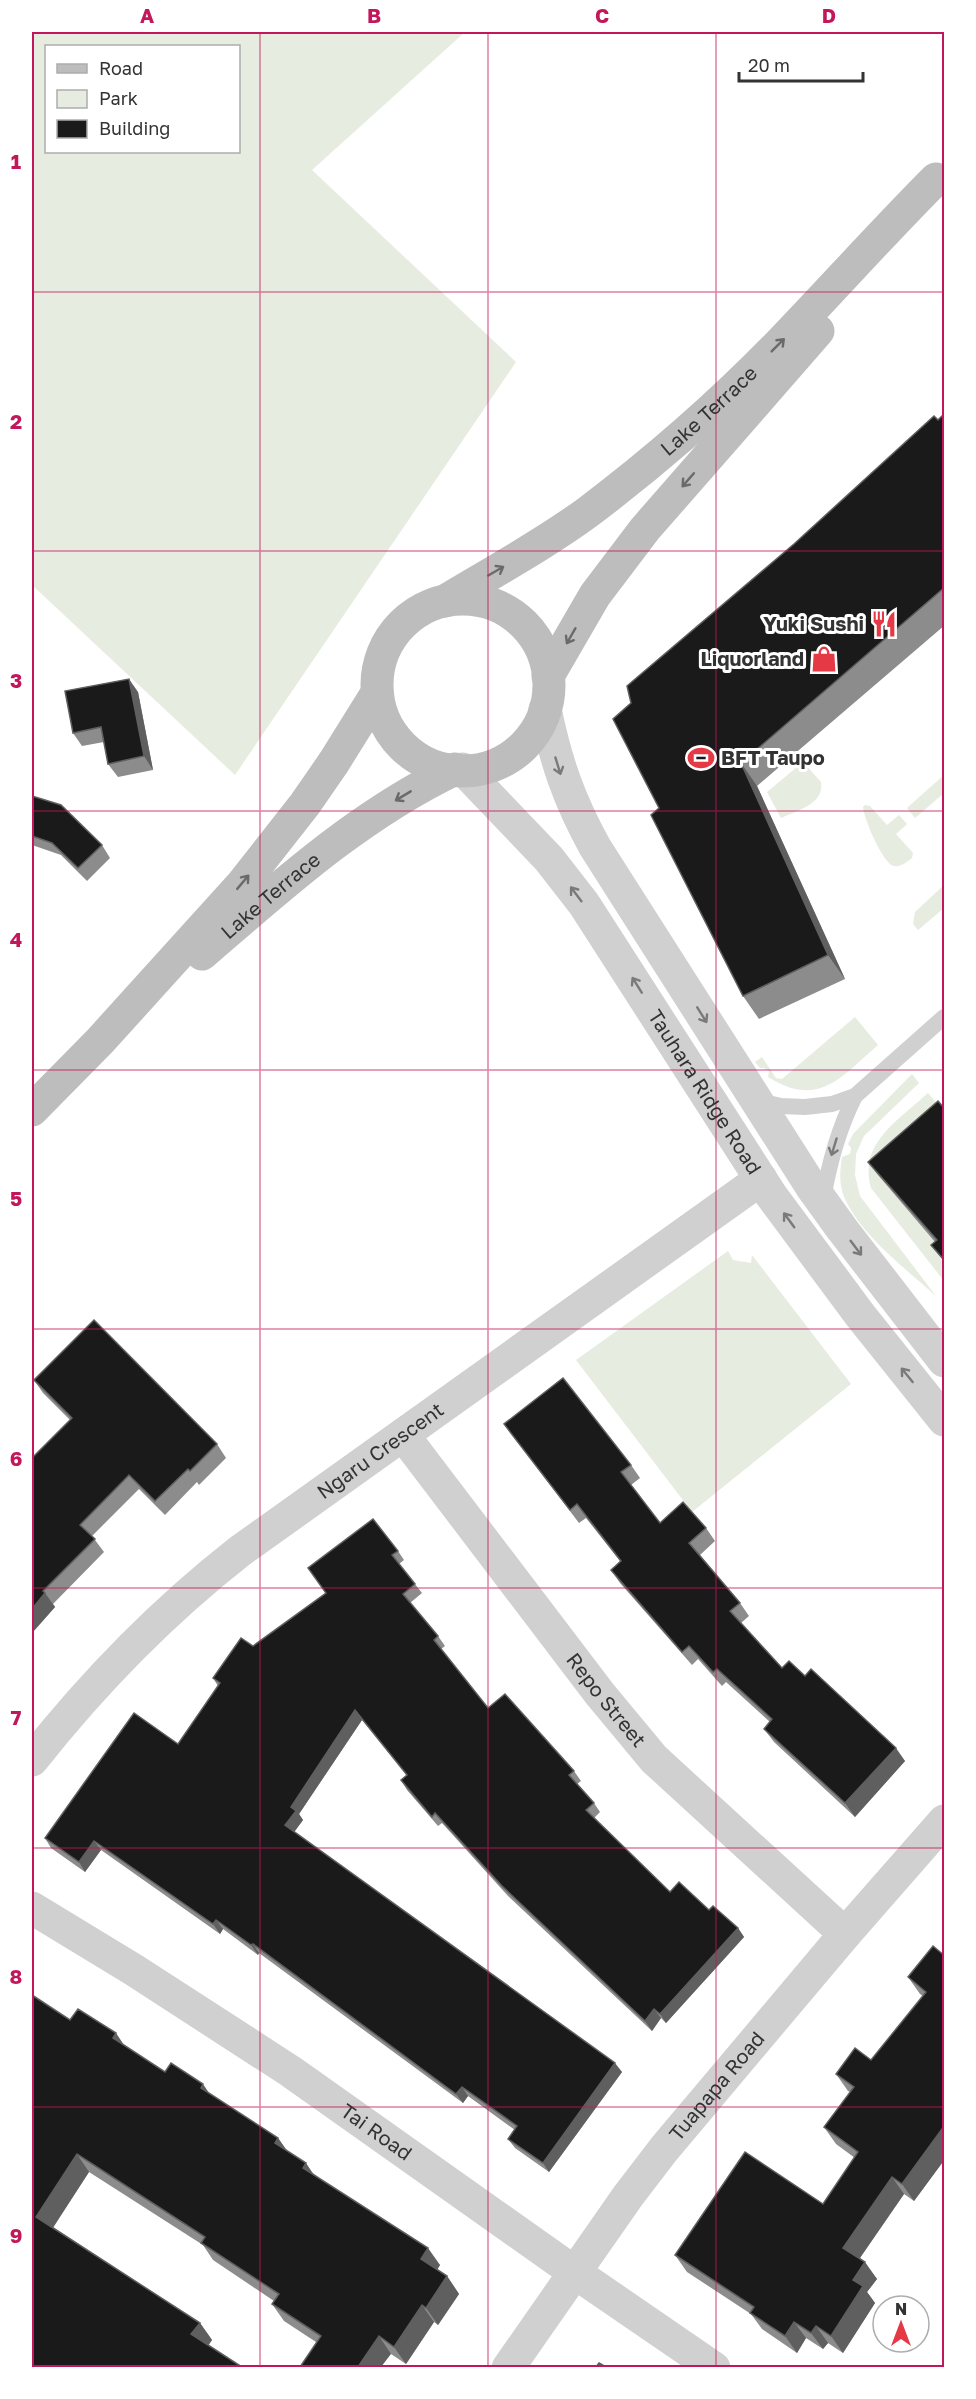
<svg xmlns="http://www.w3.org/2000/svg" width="976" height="2399" viewBox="0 0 976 2399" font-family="'Golos Text',sans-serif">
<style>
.green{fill:#e6ecdf;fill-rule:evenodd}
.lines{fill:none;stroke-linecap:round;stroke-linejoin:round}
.service{stroke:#d0d0d0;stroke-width:16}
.minor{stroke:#d0d0d0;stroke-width:33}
.tertiary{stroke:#d0d0d0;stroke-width:33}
.secondary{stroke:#bdbdbd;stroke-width:33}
.wall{fill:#8c8c8c}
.shaded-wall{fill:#5f5f5f}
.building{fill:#1a1a1a;stroke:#5f5f5f;stroke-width:1.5}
.oneway{stroke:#6a6a6a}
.oneway2{stroke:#7a7a7a}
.grid{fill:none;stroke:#c2185b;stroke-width:1.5;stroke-opacity:0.55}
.labels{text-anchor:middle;stroke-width:6;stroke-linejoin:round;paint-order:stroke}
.street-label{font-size:20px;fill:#333;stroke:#fff}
.poi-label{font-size:20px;font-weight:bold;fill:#333;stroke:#fff;text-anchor:end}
.neatline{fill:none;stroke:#c2185b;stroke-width:2}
.grid-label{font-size:20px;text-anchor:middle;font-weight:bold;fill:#c2185b}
</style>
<rect width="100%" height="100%" fill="#fff"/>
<g class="green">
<path d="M32,32H465L312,170L516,362L235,775L32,585ZM238,46V152H46V46Z"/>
<path d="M803,762L821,782C825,804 796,811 781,818L767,792Z"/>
<path d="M944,775V793L915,818L907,808Z"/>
<path d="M865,805L870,806L887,825L899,815L907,824L896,834L913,853L912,858C906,862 902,867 894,866C883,864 864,819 863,807Z"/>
<path d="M944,885V908L918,930L913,924L915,912Z"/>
<path d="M855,1017L878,1045C841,1077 819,1109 768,1077L769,1071L764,1068H760L755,1062L762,1057L776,1078L782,1079Z"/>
<path d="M912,1074L919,1083L864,1136L856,1154L855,1175L860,1196L936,1296C906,1269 857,1232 843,1194C839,1182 840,1169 842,1157L850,1154L851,1148L848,1144L853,1134Z"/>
<path d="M928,1093L940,1107L878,1175L934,1240L938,1238L940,1258L944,1263V1281L871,1188C858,1143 899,1120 928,1093Z"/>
<path d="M728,1251L733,1260L751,1263L752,1255L851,1384L692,1512L576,1360Z"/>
</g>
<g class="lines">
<g class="service">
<path d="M759,1101L781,1106L805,1107L832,1104L855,1096L944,1017"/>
<path d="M823,1200C829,1163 838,1130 855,1096"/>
</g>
<g class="minor">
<path id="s1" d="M403,1435L600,1694L654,1759L845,1934"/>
<path id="s2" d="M32,1760C93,1683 162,1612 240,1551L761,1179"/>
<path id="s3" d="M32,1908L134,1970L290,2071L574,2272L714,2368"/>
<path id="s4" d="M508,2368L628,2196L664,2149L845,1934L944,1821"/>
</g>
<g class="tertiary">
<path d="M545,709C556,762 569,800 595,847L811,1186L842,1229L944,1361"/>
<path id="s5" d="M463,769L549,859L584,904L771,1195L860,1315L944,1420"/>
</g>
<g class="secondary">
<circle cx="463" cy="685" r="86"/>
<path id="s6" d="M445,601C493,572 543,545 588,512C657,460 723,402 783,340C834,287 884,231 936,179"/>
<path d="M548,676L595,595L645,529L818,331"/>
<path id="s7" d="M202,954C282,885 359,815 455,769"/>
<path d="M32,1110L100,1041L243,883L305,804L334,762L377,693"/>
</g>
</g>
<g class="wall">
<path d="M945,413V625L757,786L845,979L759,1019L743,996L659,808L631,703L794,544Z"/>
<path d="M138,692L153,770L118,777L108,764L104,742L82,746L73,733Z"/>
<path d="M32,796L102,845L110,858L87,881L61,855L32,845Z"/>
<path d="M945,1109V1263L931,1245L935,1242L878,1175L868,1162Z"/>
<path d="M34,1380L217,1444L226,1458L199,1485L197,1482L165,1515L139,1489L92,1536L104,1552L53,1604L55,1607L32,1633V1458L70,1420L43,1393Z"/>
<path d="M504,1424L631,1465L640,1478L631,1485L660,1523L706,1528L715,1541L700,1555L740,1603L749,1616L741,1623L782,1668L905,1761L855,1817L774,1742L764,1729L770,1722L726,1682L722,1686L698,1659L692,1665L620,1583L611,1570L620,1561L586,1518L579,1523Z"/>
<path d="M398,1551L404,1560L399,1564L422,1593L410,1603L438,1636L445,1646L441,1649L488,1708L574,1771L581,1781L577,1784L594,1803L600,1812L594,1818L670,1892L709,1910L738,1928L744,1937L666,2023L661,2018L652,2031L508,1896L442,1823L438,1826L407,1790L401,1780L407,1775L362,1720L299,1814L303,1820L294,1832L622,2072L549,2172L515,2148L508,2139L515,2130L468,2096L463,2103L259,1953L258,1955L223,1929L220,1934L101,1850L85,1872L51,1848L45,1838L178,1744L218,1686L213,1678L253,1646Z"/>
<path d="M945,1956V2159L914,2201L904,2194L860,2258L877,2279L867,2292L875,2303L843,2353L828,2343L823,2349L806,2338L797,2353L762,2329L751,2314L687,2272L675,2255L823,2204L855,2158L836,2144L824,2127L850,2092L848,2091L836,2074L871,2060L923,1996L920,1994L908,1977Z"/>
<path d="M70,2020L125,2046L165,2072L210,2094L278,2138L287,2151L315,2175L440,2265L437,2270L447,2276L459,2294L438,2325L434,2322L406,2364L391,2354L316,2342L284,2321L272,2304L274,2301L213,2260L203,2245L89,2172L53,2227L200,2323L212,2340L208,2345L32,2367Z"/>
</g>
<g class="shaded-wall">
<path d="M129,679L138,692L153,770L144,756Z"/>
<path d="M741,763L757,786L845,979L828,955Z"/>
<path d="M45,1593L55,1607L32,1633V1609Z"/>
<path d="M355,1710L362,1720L299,1814L303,1820L292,1835L285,1825L291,1807Z"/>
<path d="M896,1748L905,1761L855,1817L845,1803Z"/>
<path d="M94,1841L101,1850L85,1872L79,1862Z"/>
<path d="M216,1920L223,1929L220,1934L213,1924Z"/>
<path d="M738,1928L744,1937L666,2023L660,2014Z"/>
<path d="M253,1944L259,1953L258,1955L251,1945Z"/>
<path d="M654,2009L661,2018L652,2031L645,2021Z"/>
<path d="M116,2033L128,2051L113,2038Z"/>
<path d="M615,2063L622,2072L549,2172L543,2163Z"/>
<path d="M203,2084L215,2102L201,2088Z"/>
<path d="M462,2087L468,2096L463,2103L456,2094Z"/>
<path d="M945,2125V2159L914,2201L902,2184Z"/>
<path d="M278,2138L290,2155L275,2143Z"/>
<path d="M77,2154L89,2172L49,2234L36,2217Z"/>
<path d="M306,2163L318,2181L303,2168Z"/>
<path d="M892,2177L904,2194L855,2265L843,2248Z"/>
<path d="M428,2248L440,2265L433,2276L421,2259Z"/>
<path d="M865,2262L877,2279L867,2292L875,2303L843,2353L831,2336L853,2280Z"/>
<path d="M447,2276L459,2294L438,2325L426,2308Z"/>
<path d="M422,2305L434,2322L406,2364L394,2347Z"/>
<path d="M794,2322L806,2338L797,2353L785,2336Z"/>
<path d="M200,2323L212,2340L204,2352L191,2334Z"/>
<path d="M816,2326L828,2343L823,2349L811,2333Z"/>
<path d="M379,2336L391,2354L381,2367H358Z"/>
</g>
<g class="building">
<path d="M945,413V587L741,763L828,955L743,996L651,815L659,808L613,719L631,703L627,686L794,544L934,416L938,420Z"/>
<path d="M129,679L144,756L108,764L101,727L73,733L65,691Z"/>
<path d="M32,796L61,805L102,845L78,868L52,843L32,836Z"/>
<path d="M938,1101L945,1109V1261L931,1245L937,1240L868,1162Z"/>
<path d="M94,1320L217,1444L190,1471L188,1469L155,1501L129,1475L80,1525L95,1539L43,1591L45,1593L32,1609V1458L72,1418L34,1380Z"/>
<path d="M563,1378L631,1465L621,1472L660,1523L683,1502L706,1528L689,1543L740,1603L730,1611L782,1668L789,1661L805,1676L811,1669L896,1748L845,1803L764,1729L772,1719L717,1669L713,1672L689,1646L682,1652L611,1570L621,1561L577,1504L570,1510L504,1424Z"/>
<path d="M373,1519L398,1551L392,1555L415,1584L403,1594L438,1636L434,1640L488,1708L505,1694L574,1771L569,1775L594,1803L586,1810L670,1892L679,1882L709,1910L713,1906L738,1928L660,2014L654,2009L645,2021L502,1886L435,1813L432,1817L401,1780L407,1775L355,1710L291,1807L296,1811L285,1825L615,2063L543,2163L508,2139L517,2126L462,2087L456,2094L253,1944L251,1945L216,1920L213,1924L94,1841L79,1862L45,1838L134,1713L178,1744L220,1683L213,1678L241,1638L253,1646L326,1593L308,1568Z"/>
<path d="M933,1946L945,1956V2125L902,2184L892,2177L843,2248L865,2262L853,2280L863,2286L831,2336L816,2326L811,2333L794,2322L785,2336L750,2313L754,2307L675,2255L745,2152L823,2204L858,2152L824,2127L854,2087L836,2074L855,2048L871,2060L926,1992L908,1977Z"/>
<path d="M32,1995L70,2020L78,2009L116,2033L113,2038L165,2072L171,2063L203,2084L201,2088L278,2138L275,2143L306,2163L303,2168L428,2248L421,2259L447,2276L426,2308L422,2305L394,2347L379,2336L358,2367H300L321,2336L272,2304L279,2294L201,2243L205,2237L77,2154L36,2217L200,2323L191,2334L242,2367H32Z"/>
<path d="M599,2363L606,2367H596Z"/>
</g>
<defs><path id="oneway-shaft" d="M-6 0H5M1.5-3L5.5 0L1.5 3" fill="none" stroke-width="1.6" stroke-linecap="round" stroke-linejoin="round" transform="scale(1.5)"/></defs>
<g class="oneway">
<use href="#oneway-shaft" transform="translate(778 345) rotate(-45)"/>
<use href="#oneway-shaft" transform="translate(688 480) rotate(131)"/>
<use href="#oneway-shaft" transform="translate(496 571) rotate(-30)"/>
<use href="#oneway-shaft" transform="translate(571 636) rotate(120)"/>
<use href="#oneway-shaft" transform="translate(403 796) rotate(149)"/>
<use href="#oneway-shaft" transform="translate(243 882) rotate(-50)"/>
</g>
<g class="oneway2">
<use href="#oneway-shaft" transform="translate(558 766) rotate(73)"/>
<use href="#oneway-shaft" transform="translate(576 894) rotate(-127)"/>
<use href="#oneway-shaft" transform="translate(637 985) rotate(-122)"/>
<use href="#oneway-shaft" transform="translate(702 1015) rotate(58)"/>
<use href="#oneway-shaft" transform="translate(834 1147) rotate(107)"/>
<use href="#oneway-shaft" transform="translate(789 1220) rotate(-126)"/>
<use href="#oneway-shaft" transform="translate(856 1248) rotate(53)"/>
<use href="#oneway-shaft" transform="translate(907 1375) rotate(-129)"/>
</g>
<path class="grid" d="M260,32V2368M488,32V2368M716,32V2368M32,292H944M32,551H944M32,811H944M32,1070H944M32,1329H944M32,1588H944M32,1848H944M32,2107H944"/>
<defs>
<g id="restaurant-bare" transform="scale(2.07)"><path d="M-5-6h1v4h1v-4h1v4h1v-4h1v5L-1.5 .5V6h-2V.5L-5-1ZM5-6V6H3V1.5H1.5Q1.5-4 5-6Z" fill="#e63946" stroke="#fff" stroke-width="2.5" paint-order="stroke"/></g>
<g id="shop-bare" transform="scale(2.07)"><path d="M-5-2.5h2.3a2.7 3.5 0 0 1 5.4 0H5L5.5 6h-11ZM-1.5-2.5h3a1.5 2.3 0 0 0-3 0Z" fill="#e63946" stroke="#fff" stroke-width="2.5" paint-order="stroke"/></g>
<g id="stadium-bare" transform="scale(2.07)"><path d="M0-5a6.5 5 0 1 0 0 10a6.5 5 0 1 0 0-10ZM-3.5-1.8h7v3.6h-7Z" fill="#e63946" stroke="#fff" stroke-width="2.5" paint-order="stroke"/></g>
</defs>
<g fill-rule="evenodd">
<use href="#restaurant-bare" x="884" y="624"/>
<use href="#shop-bare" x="824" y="659"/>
<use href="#stadium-bare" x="701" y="758"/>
</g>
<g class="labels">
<g class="street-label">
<text dy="7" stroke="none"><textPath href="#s6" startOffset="326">Lake Terrace</textPath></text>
<text dy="7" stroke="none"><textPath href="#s7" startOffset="90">Lake Terrace</textPath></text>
<text dy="7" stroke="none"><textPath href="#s5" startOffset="405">Tauhara Ridge Road</textPath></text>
<text dy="7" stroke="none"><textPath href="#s2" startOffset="468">Ngaru Crescent</textPath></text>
<text dy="7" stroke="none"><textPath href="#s1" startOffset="334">Repo Street</textPath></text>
<text dy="7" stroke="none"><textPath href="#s4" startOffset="351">Tuapapa Road</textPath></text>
<text dy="7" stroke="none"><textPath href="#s3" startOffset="411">Tai Road</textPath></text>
</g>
<g class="poi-label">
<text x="864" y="631">Yuki Sushi</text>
<text x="804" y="666">Liquorland</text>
<text x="721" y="765" text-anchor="start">BFT Taupo</text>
</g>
</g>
<rect width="976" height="2399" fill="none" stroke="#ffffff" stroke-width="66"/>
<rect x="45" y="45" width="195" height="108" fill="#ffffff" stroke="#adadad" stroke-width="1.5"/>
<rect x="57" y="64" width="30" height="9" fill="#bdbdbd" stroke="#adadad" stroke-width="1.5"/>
<text x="99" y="75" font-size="18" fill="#333333">Road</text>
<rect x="57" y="90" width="30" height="18" fill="#e6ecdf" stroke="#adadad" stroke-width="1.5"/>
<text x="99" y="105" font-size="18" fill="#333333">Park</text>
<rect x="57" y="120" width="30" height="18" fill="#1a1a1a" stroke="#adadad" stroke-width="1.5"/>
<text x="99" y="135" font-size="18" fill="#333333">Building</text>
<g transform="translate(901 2324)"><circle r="28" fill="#ffffff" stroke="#adadad" stroke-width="1.5"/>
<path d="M0-4.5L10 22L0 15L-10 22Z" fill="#e63946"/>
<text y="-9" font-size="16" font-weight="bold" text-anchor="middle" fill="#333333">N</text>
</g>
<path d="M739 72v9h124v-9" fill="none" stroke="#333333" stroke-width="3"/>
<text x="748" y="72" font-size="18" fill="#333333" stroke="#ffffff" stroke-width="4.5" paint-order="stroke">20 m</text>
<rect x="33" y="33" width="910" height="2333" class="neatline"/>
<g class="grid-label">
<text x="147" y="23">A</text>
<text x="374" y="23">B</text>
<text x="602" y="23">C</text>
<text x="829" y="23">D</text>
<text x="16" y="169">1</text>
<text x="16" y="429">2</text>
<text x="16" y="688">3</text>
<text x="16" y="947">4</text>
<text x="16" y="1206">5</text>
<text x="16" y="1466">6</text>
<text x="16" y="1725">7</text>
<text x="16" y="1984">8</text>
<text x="16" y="2243">9</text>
</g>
</svg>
